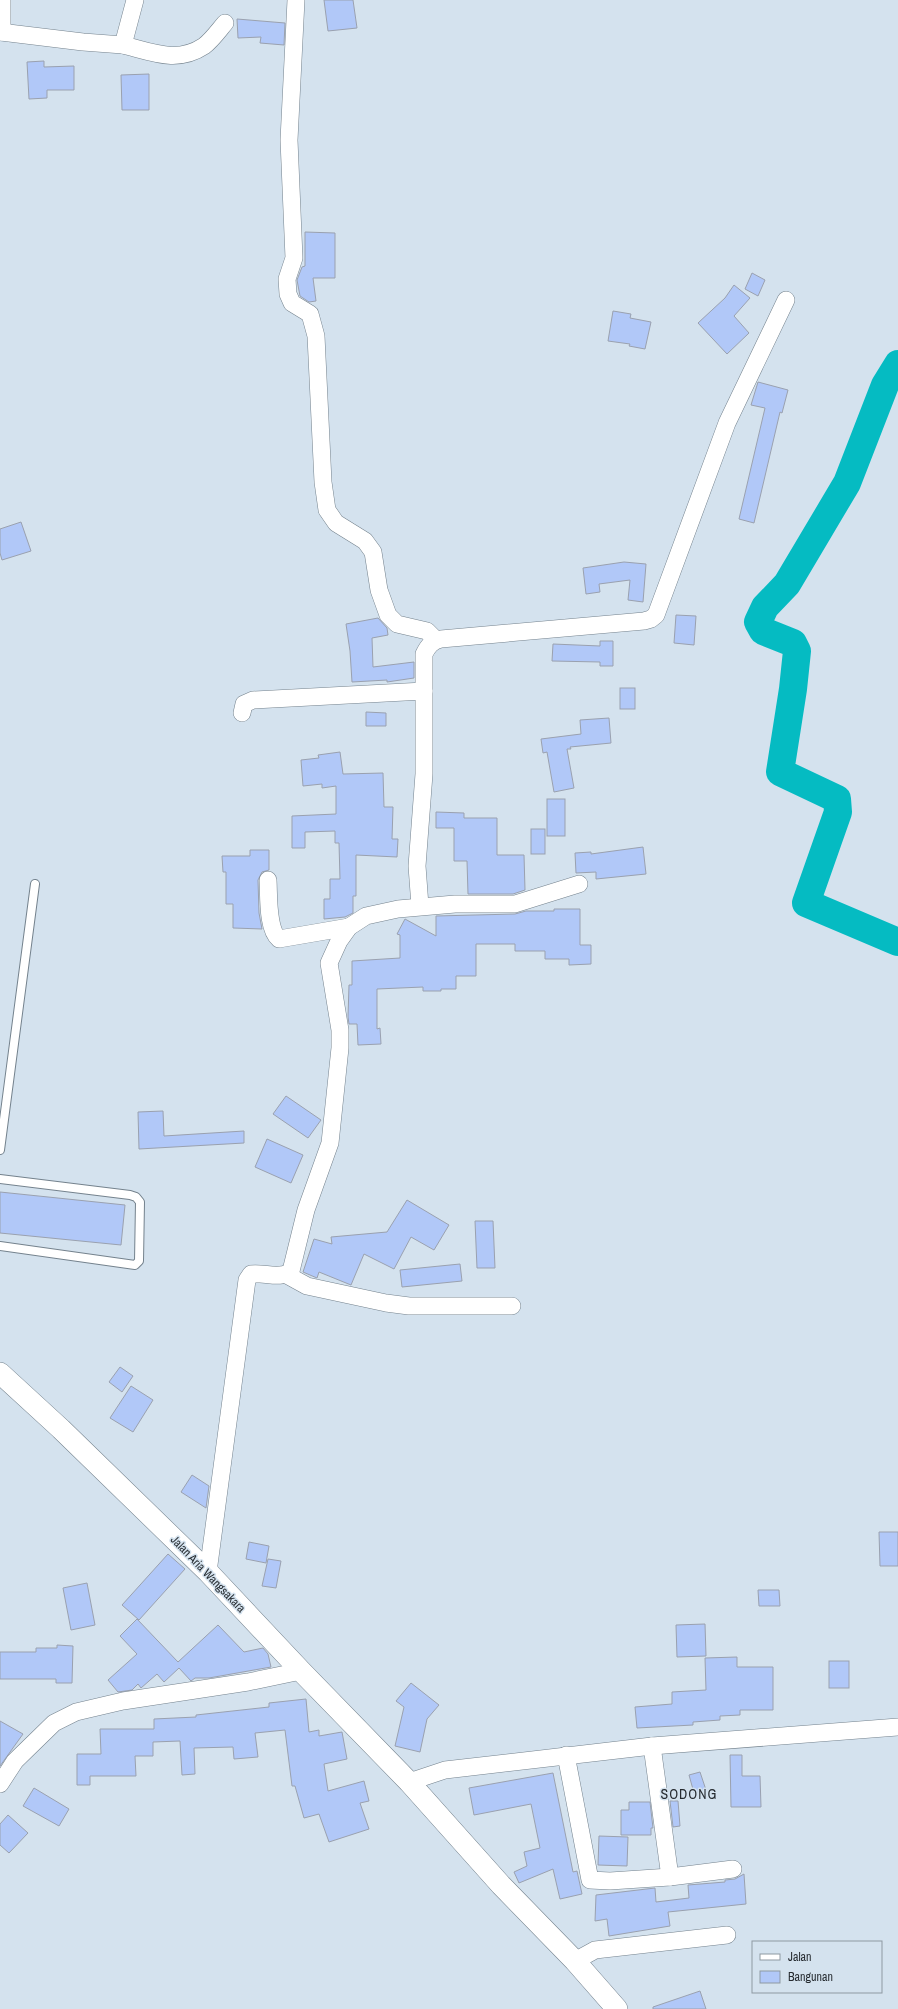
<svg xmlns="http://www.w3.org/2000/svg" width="898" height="2009" viewBox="0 0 898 2009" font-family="'Archivo Narrow',sans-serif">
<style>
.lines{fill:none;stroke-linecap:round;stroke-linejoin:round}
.river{stroke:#05bbc2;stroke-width:28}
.building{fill:#b1c8f8;stroke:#9aa1af}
.service-casing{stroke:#74828d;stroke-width:10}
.minor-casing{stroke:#74828d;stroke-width:18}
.tertiary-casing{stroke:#74828d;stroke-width:22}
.service{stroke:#fff;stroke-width:8}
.minor{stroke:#fff;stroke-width:17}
.tertiary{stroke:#fff;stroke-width:21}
.labels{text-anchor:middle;stroke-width:3;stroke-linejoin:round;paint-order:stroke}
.street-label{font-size:12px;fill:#262b30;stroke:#d4e2ee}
.quarter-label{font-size:14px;letter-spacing:1px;fill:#262b30;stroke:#d4e2ee}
</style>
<rect width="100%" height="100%" fill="#d4e2ee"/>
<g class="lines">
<path class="river" d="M898,364L885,385L847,483L787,584L765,607L758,622L763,631L793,643L797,651L793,689L780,772L837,799L838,812L806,903L898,942"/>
</g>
<g class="building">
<path d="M324,0H353L357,28L328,31Z"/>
<path d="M237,19L285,23L284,45L260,43L261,37L238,38Z"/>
<path d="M44,61V67L74,66V90H47V98L29,99L27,62Z"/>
<path d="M149,74V110H122L121,75Z"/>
<path d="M305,232L335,233V278H313L316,301L309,302L300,296L297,280L302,267L305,266Z"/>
<path d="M752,273L765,280L758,296L745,289Z"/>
<path d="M734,285L750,298L734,316L749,333L727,354L698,323L725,298Z"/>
<path d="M613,311L631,314L630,318L651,322L645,349L629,346L630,344L608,341Z"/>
<path d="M758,382L788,390L782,413L780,412L754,523L739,519L765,408L751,405Z"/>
<path d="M21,522L31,551L2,560L0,553V529Z"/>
<path d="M624,562L646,564L643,602L628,600L630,580L599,584L600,592L586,594L583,568Z"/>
<path d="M676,615L696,616L694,645L674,643Z"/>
<path d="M378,618L387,628L388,635L372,638L373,667L414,662V678L387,682V680L352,682L350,651L346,624Z"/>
<path d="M600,641H613V666H600V662L552,661L553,644L600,646Z"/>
<rect x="620" y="688" width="15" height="21"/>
<path d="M366,712L386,713V726H366Z"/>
<path d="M609,718L611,743L570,747L571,749H567L574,788L554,792L547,752L543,753L541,739L581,734L580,720Z"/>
<path d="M340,752L343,774L383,773L384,807H393L392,839H398L397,857L356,855V896H353V913L345,917L324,919V899H330V879H340L339,843H335V831L305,832V848H292V816L336,814V786L322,788V784L303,786L301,760L319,758L318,755Z"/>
<rect x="547" y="799" width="18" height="37"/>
<path d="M436,812L464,813V818H497V855H524L525,890L513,894H468L467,861H454V828H436Z"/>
<rect x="531" y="829" width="14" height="25"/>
<path d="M643,847L646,874L596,879V872L576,873L575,853L591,852V854Z"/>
<path d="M250,850H269V870L262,872L258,880L259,913L262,929L233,928V904H226V872H223L222,856H250Z"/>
<path d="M554,909H580V945H591V964L569,965V959H545V951H515V944H476V976H456V989H441V991H423V987L377,989V1029L380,1028L381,1044L358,1045L357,1024H349L348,1017L349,985H352V961L400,958V935L397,934L405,919L436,936V916L515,914L526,911H554Z"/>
<path d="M286,1096L321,1120L308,1138L273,1114Z"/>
<path d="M163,1111L164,1136L244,1131V1143L139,1149L138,1112Z"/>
<path d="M267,1139L303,1155L291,1183L255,1167Z"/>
<path d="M0,1192L125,1205L121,1245L0,1233Z"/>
<path d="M407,1200L449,1225L434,1250L411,1237L394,1269L364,1254L351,1285L319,1272L317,1278L303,1272L314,1239L332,1244L331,1237L387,1232Z"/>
<path d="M475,1221H493L495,1268H477Z"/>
<path d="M460,1264L462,1281L402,1287L400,1270Z"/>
<path d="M120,1367L133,1376L122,1392L109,1382Z"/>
<path d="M131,1386L153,1400L133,1432L110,1418Z"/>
<path d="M192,1475L209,1486L206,1508L181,1492Z"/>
<path d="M879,1532H898V1566H880Z"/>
<path d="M249,1542L269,1546L266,1563L246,1559Z"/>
<path d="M168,1554L185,1569L139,1620L122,1605Z"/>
<path d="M268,1559L281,1561L276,1588L262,1586Z"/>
<path d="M87,1583L95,1625L71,1630L63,1588Z"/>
<path d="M758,1590H779L780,1606H759Z"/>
<path d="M137,1619L178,1662L218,1625L244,1652L263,1648L268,1654L271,1667L209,1678H195L191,1681L179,1668L164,1682L157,1674L141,1688L138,1684L132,1690L118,1692L108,1680L137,1654L120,1636Z"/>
<path d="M705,1624L706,1656L677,1657L676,1625Z"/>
<path d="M57,1645L73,1646L72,1683H56V1679H0V1652H36V1648H57Z"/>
<path d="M737,1657V1667H773V1710H740V1715L720,1716V1720L693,1722V1725L637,1728L635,1707L672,1704V1692L706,1690L705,1658Z"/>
<rect x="829" y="1661" width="20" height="27"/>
<path d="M411,1683L439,1705L427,1719L420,1752L395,1746L404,1707L396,1701Z"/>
<path d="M306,1699L309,1732L319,1730V1736L342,1732L347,1759L324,1764L328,1791L364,1781L369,1801L360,1803L369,1829L329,1842L319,1814L304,1818L295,1786H292L285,1730L255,1733L258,1757L234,1759L233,1747L194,1748L195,1774L182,1775L180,1741L153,1742V1756H135L136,1776H90V1785H77V1754H101L100,1729H154V1719L196,1717V1715L269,1707V1703Z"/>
<path d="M0,1721L23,1734L0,1766Z"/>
<path d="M730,1755H742V1776H760L761,1807H731Z"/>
<path d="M700,1772L706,1790L694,1793L689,1775Z"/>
<path d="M553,1773L573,1872L577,1871L582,1894L560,1899L553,1869L519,1883L514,1872L527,1866L524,1852L540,1848L531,1804L474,1815L469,1788Z"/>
<path d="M34,1788L69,1809L59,1826L23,1806Z"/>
<path d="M670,1801H678L680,1826L673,1827Z"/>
<path d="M629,1802H650L653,1828H651V1835H621V1810H629Z"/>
<path d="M8,1815L28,1833L9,1853L0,1845V1824Z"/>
<path d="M599,1836L628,1837L627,1866L598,1865Z"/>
<path d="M744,1874L746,1904L668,1912L670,1926L609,1936L607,1919L595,1921L596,1895L655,1888L656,1902L689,1898L688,1885L725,1882V1880L735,1879Z"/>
<path d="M700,1991L706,2009H653V2007Z"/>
</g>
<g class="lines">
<g class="service-casing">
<g id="service">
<path d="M0,1150L35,884"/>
<path d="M0,1179L130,1195L136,1197L140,1202L139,1261L135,1265L0,1246"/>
</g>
</g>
<g class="minor-casing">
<g id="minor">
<path d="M2,0V32"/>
<path d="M296,0L289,140L294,258L287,279L288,294L292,303L310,314L316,336L323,482L327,510L336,523L365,541L373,552L379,590L388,615L397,624L427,631L436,640"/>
<path d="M0,32L83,42L123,45L135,0"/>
<path d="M123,45C152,52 177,64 204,46C212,40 219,30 225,23"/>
<path d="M242,713L244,704L253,700L424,691"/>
<path d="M268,880C269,896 267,929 279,939L349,927"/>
<path d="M420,906L417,866L424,774V654C428,646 432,641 441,639L644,621L651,619L656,615L727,423L786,300"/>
<path d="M287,1275L307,1286L386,1303L409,1306H512"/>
<path d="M208,1572L247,1280L251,1274C264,1272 281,1280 291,1271L306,1210L330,1143L340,1048V1030L329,963L339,941L349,927L366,916L398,909L455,904H515L579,884"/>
<path d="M652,1746L670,1877"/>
<path d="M566,1755L590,1880L610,1881L670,1877L733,1869"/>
<path d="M409,1782L445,1770L652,1746L898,1727"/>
<path d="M0,1784L15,1761L54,1723L76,1712L123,1701L248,1682L301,1671"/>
<path d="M575,1961L595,1950L727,1935"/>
</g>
</g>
<g class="tertiary-casing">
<path id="tertiary" d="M0,1373L61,1429L208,1572L301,1671L409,1782L501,1885L575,1961L617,2009"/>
</g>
<use href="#service" class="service"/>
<use href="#minor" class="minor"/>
<use href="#tertiary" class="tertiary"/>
</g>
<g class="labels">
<g class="street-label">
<text transform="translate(208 1574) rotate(46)" y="4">Jalan Aria Wangsakara</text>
</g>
<g class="quarter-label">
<text x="689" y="1799">SODONG</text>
</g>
</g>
<rect x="752" y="1941" width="130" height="52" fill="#d4e2ee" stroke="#8e99a2"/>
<rect x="760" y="1954" width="20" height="6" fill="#ffffff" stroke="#8e99a2"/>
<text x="788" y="1961" font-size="12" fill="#262b30">Jalan</text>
<rect x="760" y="1971" width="20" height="12" fill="#b1c8f8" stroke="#8e99a2"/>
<text x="788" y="1981" font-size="12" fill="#262b30">Bangunan</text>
</svg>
